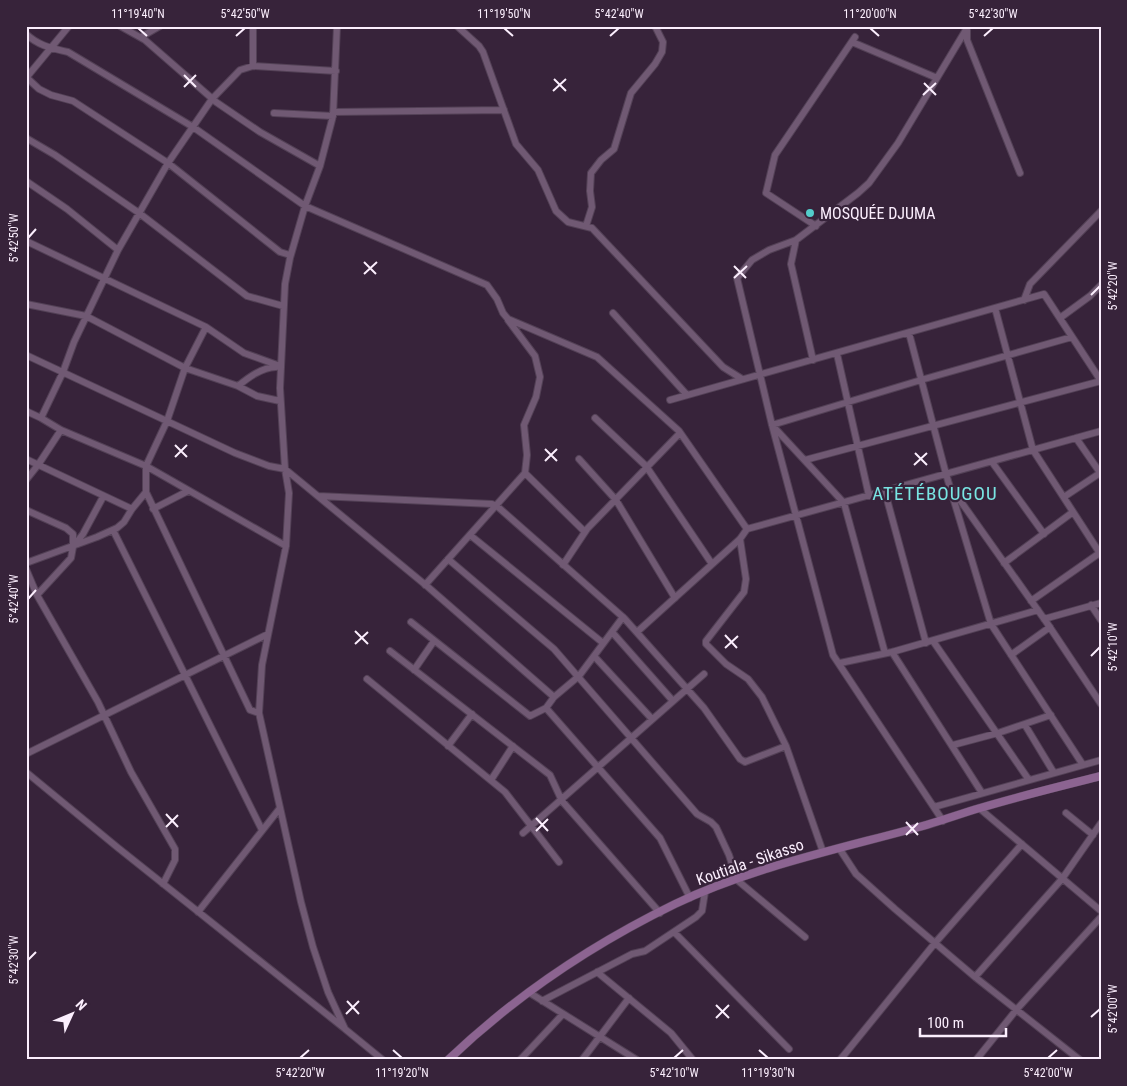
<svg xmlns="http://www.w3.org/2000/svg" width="1127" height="1086" font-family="'Roboto Condensed',sans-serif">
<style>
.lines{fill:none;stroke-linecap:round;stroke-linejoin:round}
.minor-casing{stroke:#534156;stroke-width:8}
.major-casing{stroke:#534156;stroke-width:9}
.minor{stroke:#705973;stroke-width:6}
.major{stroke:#8c6491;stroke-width:8}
.ticks{fill:none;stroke:#fbeefd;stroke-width:2}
.poi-dot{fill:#53cdcb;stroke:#37233a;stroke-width:2}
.labels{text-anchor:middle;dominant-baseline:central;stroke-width:4.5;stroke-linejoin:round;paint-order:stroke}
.poi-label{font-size:16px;fill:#fbeefd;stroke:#37233a;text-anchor:start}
.street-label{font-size:16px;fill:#fbeefd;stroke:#37233a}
.quarter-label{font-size:19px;letter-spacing:1px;fill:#79e5e3;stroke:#37233a}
.neatline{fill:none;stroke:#fbeefd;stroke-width:2}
.ticks-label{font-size:12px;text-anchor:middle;fill:#fbeefd}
</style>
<rect width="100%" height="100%" fill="#37233a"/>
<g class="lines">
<defs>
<path id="minor" d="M120 26 145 40 216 102 260 132 320 166
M337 26 333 116 320 166 305 206 290 258 285 284 280 388 285 469 289 493 286 546 262 665 259 713 301 902 313 947 328 992 345 1029 383 1060
M457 26 479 46 483 52 516 144 538 170 556 211 568 222 592 228 723 367 742 379
M967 30V40L1020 173
M26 34C39 46 51 48 68 52L193 127 305 206 487 285 497 299 503 313 508 319 597 357 679 431 747 529 1101 431
M141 37 160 26
M852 42 937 78
M253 66 336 71
M26 77 39 89 51 95 73 101 168 163 280 252 290 255
M26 78 69 26
M334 112 504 110
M274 113 333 116
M26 138 55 155 139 213 247 296 283 306
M26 181 67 209 118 250
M586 226 592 207 590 191 591 173 601 160 614 149 631 93 655 64 662 52 663 42 655 26
M816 226 766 193 775 155 855 37
M796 240 791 264 813 360
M26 241 206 327 244 353 280 366
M1024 300 1030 284 1101 211
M26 304 86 316 185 368 238 386 257 396 280 401
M995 308 1033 450 1101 555
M613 313 687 395
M1060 318 1090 296 1101 285
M909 333 946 474 991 624 1083 765
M837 354 869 496
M26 355 235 453 269 466 285 469 428 587 554 697
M238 386C249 377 261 368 276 367
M670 400 1044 294 1101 381
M26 411 41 418 61 430 146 466 286 546
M41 418 63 372 74 342 118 250 168 163 212 99 240 70 253 66V26
M595 418 646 466 712 564
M1076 438 1101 474
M26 459 132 509
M579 459 616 500 675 598
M805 460 1101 381
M992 462 1044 534
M525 473 585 532
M26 480 38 465 61 430
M952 489 1047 623 1101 704
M146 492 250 710 259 713
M885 492 926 643
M318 496 492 504 498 507 624 618 704 708 740 759 745 762 786 746
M1064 497 1100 473
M153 509 188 491
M26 510 66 528 73 534V547
M113 530 262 830
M470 535 603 643
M740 539 746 579 744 592 706 641V644L726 664 748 679 762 697 786 746 823 852
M448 559 554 649 697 814 711 822 716 827 729 855 737 880 805 937
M26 563 97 537 117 528 124 522 132 509 146 492V466L167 421 185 368 206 327
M1004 563 1073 512
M563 565 587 529 680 433
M26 569 37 595 98 702 131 772 175 849V860L163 884
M425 585 525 473 527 455 524 425 536 397 540 377 535 356 508 320
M37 595 71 558 73 547 83 534 103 497
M1031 601 1101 552
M1091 605 1101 620
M1044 619 1101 603
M411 622 530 716 546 708 554 697 579 676 623 617
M612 632 673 701
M637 632 740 539 747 529
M933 641 1029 780
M390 651 550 775 562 801 660 913
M892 652 982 793
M885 653 844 503 772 425 921 380 1072 337
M1011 655 1050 627
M594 656 652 719
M840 663 892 652 1038 610
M414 670 434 641
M367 679 505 792 559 862
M546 708 660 838 690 898
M1025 725 1054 773
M953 745 998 733 1051 715
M448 746 472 714
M26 754 268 634
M26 772 117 847 344 1028
M491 780 513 746
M934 807 1101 760
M979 808 1101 911
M1066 813 1093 835
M943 821 833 655 772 425 737 278 752 260 769 250 796 240 858 193 869 183 898 143 967 28
M523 833 704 674
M839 848 856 874 895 909 975 977 1080 1060
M198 912 280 808
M674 932 789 1049
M597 972 671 1033 693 1060
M975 977 1062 879 1101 823
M530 993 637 1060
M542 1001 632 954 645 951 696 917 702 911 705 892
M520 1060 563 1014
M582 1060 629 998
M840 1060 935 943 1022 844
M976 1060 1017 1009 1101 917"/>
<path id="major" d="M448 1060C514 997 593 944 675 904 748 869 830 851 908 830 933 824 956 815 980 808 1020 796 1061 786 1101 776"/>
</defs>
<use href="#minor" class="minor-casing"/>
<use href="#major" class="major-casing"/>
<use href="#minor" class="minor"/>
<use href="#major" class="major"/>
</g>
<path class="ticks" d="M138 28 147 36M504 28 513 36M870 28 879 36M236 36 245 28M610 36 619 28M984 36 993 28M184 75 196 87M554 79 566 91M924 83 936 95M184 87 196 75M553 91 566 79M923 95 936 83M28 238 36 229M364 262 376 274M734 266 746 278M364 274 377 262M734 278 747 266M1091 295 1100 286M175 445 187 457M545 449 557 461M915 453 927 465M175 457 187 445M545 461 557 449M914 465 927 453M28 599 36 590M355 631 368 644M725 635 737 648M355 644 368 632M725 648 738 636M1091 656 1100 647M166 814 178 827M536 818 548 831M906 822 918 835M166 827 178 815M536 831 548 819M906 835 918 823M28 960 36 952M347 1001 359 1014M716 1005 729 1018M346 1014 359 1001M1091 1017 1100 1009M716 1018 729 1005M393 1050 402 1058M759 1050 768 1058M300 1058 309 1050M674 1058 683 1050M1048 1058 1057 1050"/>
<circle class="poi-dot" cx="810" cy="213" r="5"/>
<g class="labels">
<g class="poi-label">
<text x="820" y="213">MOSQUÉE DJUMA</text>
</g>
<g class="street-label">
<text transform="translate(750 862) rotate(-19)">Koutiala - Sikasso</text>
</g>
<g class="quarter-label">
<text x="935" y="493">ATÉTÉBOUGOU</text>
</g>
</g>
<rect width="1127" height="1086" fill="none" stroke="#37233a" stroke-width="55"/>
<g transform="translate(72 1014) rotate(46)" stroke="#37233a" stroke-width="4" paint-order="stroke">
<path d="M0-4L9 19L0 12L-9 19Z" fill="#fbeefd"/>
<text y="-8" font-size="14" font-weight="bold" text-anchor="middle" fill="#fbeefd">N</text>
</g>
<path d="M920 1028v8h86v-8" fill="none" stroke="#fbeefd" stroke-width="2.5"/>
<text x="927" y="1028" font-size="15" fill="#fbeefd" stroke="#37233a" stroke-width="4" paint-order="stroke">100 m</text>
<rect x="28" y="28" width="1072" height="1030" class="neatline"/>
<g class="ticks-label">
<text x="138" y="18">11°19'40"N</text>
<text x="245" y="18">5°42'50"W</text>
<text x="504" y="18">11°19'50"N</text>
<text x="619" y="18">5°42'40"W</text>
<text x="870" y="18">11°20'00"N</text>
<text x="993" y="18">5°42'30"W</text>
<text transform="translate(14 238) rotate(-90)" y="4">5°42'50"W</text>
<text transform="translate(1113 286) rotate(-90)" y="4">5°42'20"W</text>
<text transform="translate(14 599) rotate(-90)" y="4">5°42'40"W</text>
<text transform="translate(1113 647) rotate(-90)" y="4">5°42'10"W</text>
<text transform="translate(14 960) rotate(-90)" y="4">5°42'30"W</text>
<text transform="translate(1113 1009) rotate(-90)" y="4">5°42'00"W</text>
<text x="300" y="1077">5°42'20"W</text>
<text x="402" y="1077">11°19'20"N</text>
<text x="674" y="1077">5°42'10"W</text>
<text x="768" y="1077">11°19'30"N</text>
<text x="1048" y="1077">5°42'00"W</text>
</g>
</svg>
